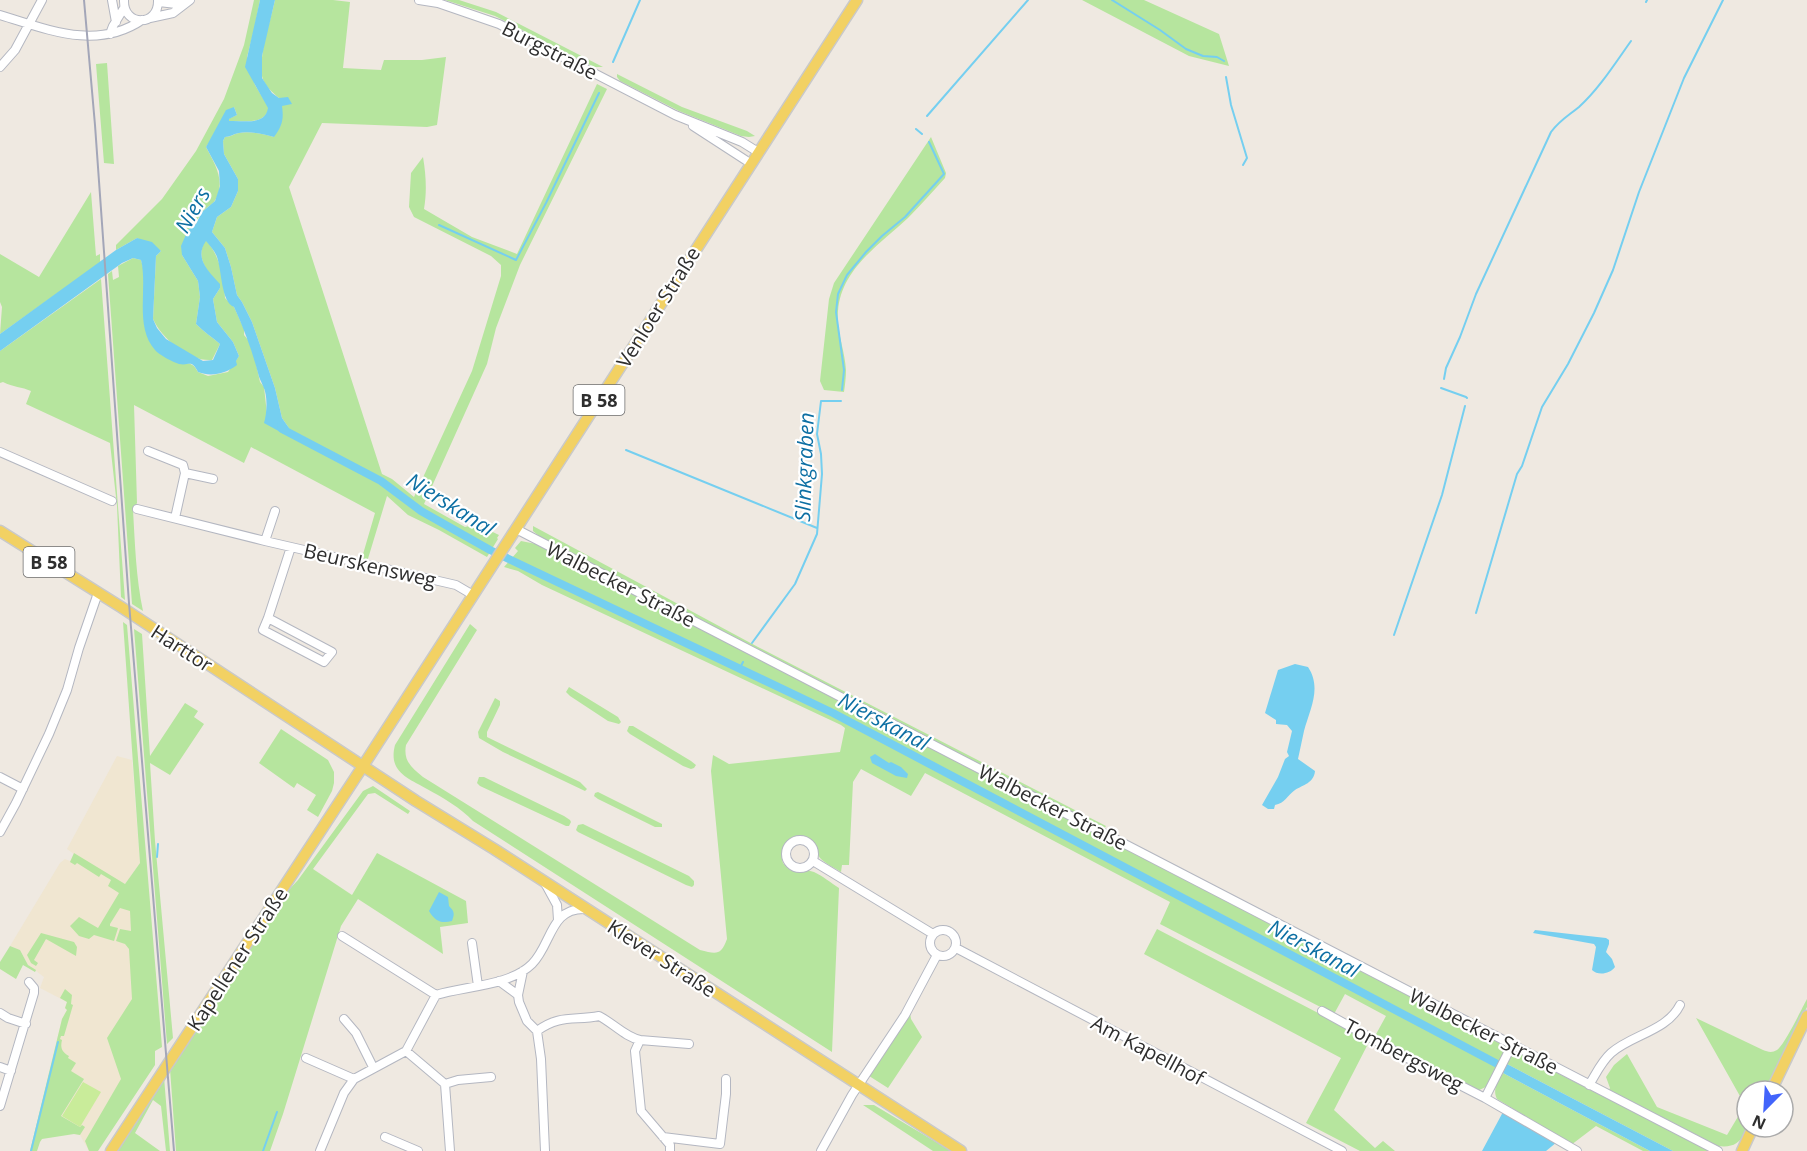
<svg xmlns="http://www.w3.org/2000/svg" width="1807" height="1151" font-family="'Open Sans',sans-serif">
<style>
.education{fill:#f0e6d1}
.green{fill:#b6e59e}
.pitch{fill:#c9ec9a}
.water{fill:#75cff0}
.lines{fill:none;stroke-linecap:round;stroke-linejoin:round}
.stream{stroke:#75cff0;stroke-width:2}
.canal{stroke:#75cff0;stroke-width:8}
.minor-casing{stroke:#b4b7c1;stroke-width:10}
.major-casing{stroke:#c9c9c9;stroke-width:13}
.minor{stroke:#fff;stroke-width:8}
.major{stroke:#f2d163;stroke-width:10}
.rail{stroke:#a3a6b8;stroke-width:2}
.labels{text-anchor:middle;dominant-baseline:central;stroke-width:4.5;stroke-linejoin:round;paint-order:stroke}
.shield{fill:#fff;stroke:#6d6d6d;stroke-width:1.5}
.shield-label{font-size:18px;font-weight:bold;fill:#2e2e2e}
.street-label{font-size:20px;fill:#2e2e2e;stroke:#fff}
.water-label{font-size:21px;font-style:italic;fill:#0d6fa3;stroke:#fff}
</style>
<rect width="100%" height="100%" fill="#efe9e1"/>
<path class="education" d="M117 756 132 760 140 863 125 884 137 903 147 1062 89 1151 80 1135 74 1134 53 1119 57 1040 62 1019 67 1010 65 1008 67 1002 40 988 44 977 28 965 20 950 10 946 60 863 65 859 70 861 74 854 67 849Z"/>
<path class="green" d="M254 0H260L254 30 247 57 255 85 269 108C264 126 244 120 229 121L228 119 237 115 234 107 206 147C215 164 227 183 214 202 211 205 206 208 203 211 197 219 196 224 188 230L182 255 198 281 200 297 196 324C204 332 212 337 220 344L212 360C190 362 162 339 153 319L156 256 161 251 137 238 116 250V245L162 199 196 151 224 99 244 45Z
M275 0H333L350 2 343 68 381 70 384 60H422L446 57 437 125 427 127 322 123 289 187 382 474 392 479 414 497 472 371 501 276V265L491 256 414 217 409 207 411 173 423 157C426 175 427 191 424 209L472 237 517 254 597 84 607 89 520 265 496 328 487 364 424 504 465 527 476 524 499 535 497 538 498 539 487 557 439 530 408 515 387 496 367 562 361 561 375 513 251 447 244 463 134 405 137 503 133 510C135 544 136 578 143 611L132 604 108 274 112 271 113 280 119 277 118 266 133 258 141 260 144 271V325L180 364C190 363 193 363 198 372L208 376 228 372 239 356 233 342 217 322 213 299 220 288C210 273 193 258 206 240 220 256 224 278 225 298L234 307 244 329V335L249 341 255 359 260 382 264 387 267 414 289 428 282 418 275 388 252 322 242 302 237 295 231 267 225 248 212 232 217 217 231 207 238 191V179L224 154 223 141 225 137C231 137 233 134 239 133 250 131 264 134 274 137L279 98C273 93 263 84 262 76 259 51 270 24 275 0Z
M445 0H459L496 12 603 67H594L495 16Z
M1082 0H1144L1219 34 1229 66 1189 56Z
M107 63 114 164 104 163 96 64Z
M617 74 682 107 747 131 755 136 749 137 741 136 679 111 620 81 617 77Z
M931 137 946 173 945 178C933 191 921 205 908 218 880 244 841 269 838 311 836 331 845 350 846 370 846 377 845 385 844 392L824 390 820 381 829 299 834 283Z
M91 192 96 256 100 254V263L0 334 2 307 0 302V254L39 277Z
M101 279 125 600 121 597 117 506 110 443 26 404 31 391C22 387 13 387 3 382L0 383V351Z
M533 526 758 647 1106 826 1104 829 539 536 533 531Z
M521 541 536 544 1492 1039 1508 1048 1488 1086 1477 1091 1375 1036 1386 1016 1345 994 1334 1014 1160 924 1170 902 925 773 911 796 861 769 853 782 849 865H842L841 872C835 868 826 864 821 859 814 851 817 840 805 837 787 832 778 849 783 863 795 879 801 867 814 872 823 876 831 883 839 888L832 1052 473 821C461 808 442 797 427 789 408 778 388 772 395 745L470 624 477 630 406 745C403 761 412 768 423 777L700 950C716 954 721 956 727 939L711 771 713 755 729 764 840 752 845 728 841 725 542 585 518 571 504 567 518 551 515 548Z
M123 622 127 625 162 1047 155 1051V1065L98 1151H89L85 1141 121 1079 107 1038 132 999 129 949 125 944 116 941 120 929 131 931 130 911 120 908 110 924V926L118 928 114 941 94 935 89 939 79 936 70 926 79 917 98 928 119 893 108 886 111 880 101 874 99 877 77 863 75 865 70 862 74 853 125 884 140 863Z
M134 629 142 634 150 756 185 703 198 711 194 717 204 724 170 775 150 763 155 841 173 1038 167 1044Z
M569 687 618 717 621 722 619 724 608 721 570 696 566 692Z
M495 698 500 701V705L487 732V737L580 782 587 789 585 791 503 752 479 738 478 732Z
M629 726H633L691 761 696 765 694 768 691 769 683 766 630 734 627 731Z
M281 729 328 760 334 772V783L332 791 318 817 307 810 316 795 297 783 294 788 259 763Z
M479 777H484L564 816 570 820 571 822 569 826H566L480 786 477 783Z
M373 786 410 811 408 814 375 793 368 794 313 869 352 895 377 853 466 901 468 923 440 927 443 954 358 899 341 926 283 1114 270 1151H176L170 1069 285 894 298 880 363 791Z
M598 792 662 824V827H655L598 799 594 796 595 793Z
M583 824 689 876 694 881V885L692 887 686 885 578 832 576 830 578 825Z
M1157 929 1370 1040 1334 1110 1375 1148 1383 1141 1395 1151H1360L1306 1123 1341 1058 1144 954Z
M41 933 74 942 77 947 76 956 46 939 34 960 38 963 36 966 31 963 27 955Z
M10 946 20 950 28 965 36 970 35 972 23 965 16 979 0 969V962Z
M65 989 72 995 71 1004 73 1005 64 1036H61L60 1039 62 1040C60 1048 62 1052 69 1056L68 1058 76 1063 71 1071 84 1079 61 1116 80 1127 82 1125 85 1127 80 1135 74 1134 42 1139 40 1142 37 1151H30L62 1019 67 1010 65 1008 67 1002 60 998Z
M1807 999V1007L1765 1091H1747C1747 1113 1753 1151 1718 1146L1609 1090 1610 1088 1606 1077 1614 1065 1627 1054 1657 1107 1727 1135 1745 1105 1696 1018 1763 1050C1768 1052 1772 1053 1777 1050 1785 1044 1801 1010 1807 999Z
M909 1007 911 1019 922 1037 888 1088 866 1074Z
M1514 1051 1710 1151H1673L1507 1064Z
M1503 1073 1650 1151H1643L1596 1126 1571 1145 1563 1139 1497 1099C1492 1089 1498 1082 1503 1073Z
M164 1077 170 1151H166L161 1106 153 1100 135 1133 160 1151H116Z
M863 1105H874L951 1151H933Z"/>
<path class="pitch" d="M83 1082 101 1092 80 1127 62 1116Z"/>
<path class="water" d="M260 0H275L262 56V78L272 93 279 98 288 97 292 104 282 106C284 120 282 126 274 137 263 134 250 131 239 133 233 134 230 137 225 137L223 141 224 154 238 179V191L231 207 217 217 212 232 225 248 231 267 237 295 242 302 252 322 275 388 282 418 289 428 284 434 264 423C267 413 268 395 263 386 261 381 259 378 258 373 252 350 244 329 234 307 221 302 222 271 217 257 215 251 210 246 206 241 194 258 208 271 220 284V288L213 299 217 322 233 342 239 356 236 361 237 365C225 374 211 377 198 372 191 359 190 366 179 364 173 362 159 355 155 350 134 326 148 288 141 260L133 258 122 263 0 351V334L116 250 137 238 152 242 161 251 156 256 153 319 157 328 166 339 203 361 213 360 220 344C212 337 204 332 196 324L200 297 198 281 182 255 181 246 188 230 196 224 202 212 215 201 220 186 219 171 206 147 226 110 234 107 237 115 229 119V121C244 120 265 126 268 108L245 67Z
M1295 664 1308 667C1322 688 1310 709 1304 731 1302 740 1300 750 1298 759L1315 771C1314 783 1303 785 1295 790 1287 796 1285 803 1275 805L1274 809H1268L1262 805 1278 777 1285 759 1289 756 1287 752 1292 731 1287 725 1276 724V720L1265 713 1278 670Z
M875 754 889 763 891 762 901 767 908 774 907 778 896 776 872 763 870 757Z
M439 892 448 897 449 906C454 911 455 913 452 921 441 924 435 921 429 911Z
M1535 930 1606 938 1609 940V944L1606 952 1612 959 1615 967C1610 974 1598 976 1592 970L1596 947 1594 944 1533 933Z
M1507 1064 1673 1151H1650L1503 1073Z
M1503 1112 1557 1142 1546 1151H1482Z"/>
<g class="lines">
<path class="stream" d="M1112 0 1160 30 1186 49 1203 56 1217 57 1224 61
M1646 2 1647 0
M613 62 640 0
M1226 77 1231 105 1247 158 1243 165
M927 116 1028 0
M916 129 922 134
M439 225 516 260 546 203 599 93
M1444 379 1446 368 1460 337 1476 294 1551 132C1560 120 1568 116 1579 107 1599 89 1616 62 1631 41
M1441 388 1466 397 1467 398
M842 390 844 370 836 312 838 294 847 275 866 252 882 236 905 217 944 174 929 142
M626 450 817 528
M1476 613 1517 474 1522 466 1542 407 1568 364 1594 313 1613 270 1639 192 1684 78 1723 0
M1394 635 1442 495 1465 406
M752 643 795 584 817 534 822 474 821 454 817 434 821 401H841
M740 668 743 662
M157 857 158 844
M31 1151 58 1042
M263 1151 277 1112"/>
<path class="canal" d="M281 425 282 429 381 481 421 511 490 550 833 713 1505 1068"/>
<defs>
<path id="minor" d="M112 0 116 22
M124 0C123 27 159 27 158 0
M419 0 438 3 499 24 675 115 742 142 758 152
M159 2 176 4 185 1
M0 15C47 29 96 51 142 20
M150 18 173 13 190 0
M110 34 113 26 124 8
M0 67 15 50 42 0
M693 126 750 163
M148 451 183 465 185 473 175 518
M0 452 112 501
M185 473 213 479
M137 509 265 541 456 585 473 595
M516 529 1718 1151
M265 541 275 511
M268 618 332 652 324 662 263 630 268 618 291 547
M0 777 23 789
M0 832 16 803 49 734 67 690 79 648 98 593
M786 854a14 14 0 1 1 28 0a14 14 0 1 1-28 0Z
M813 861 933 934
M545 883 557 905 558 920
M930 943a13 13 0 1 1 26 0a13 13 0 1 1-26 0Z
M342 936 436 995
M472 943 478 986
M956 948 1342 1151
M499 981 518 995 519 1002 527 1021 537 1031 541 1059 545 1151
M518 995 523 971
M1322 1011 1409 1059 1485 1098 1577 1151
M0 1013 8 1018 26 1024
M344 1019 356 1033 373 1067
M537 1031C560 1014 575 1021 599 1016 613 1023 625 1037 640 1040L635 1051 641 1111 670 1145V1151
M640 1040 689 1044
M406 1051 445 1084 450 1151
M306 1058 354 1079
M0 1067 11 1071
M445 1084 458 1080 491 1077
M1589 1085C1596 1074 1601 1062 1611 1053 1631 1035 1667 1031 1680 1005
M1485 1098 1512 1045
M0 1106 34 993V988L29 982
M385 1137 418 1151
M663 1137 720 1144 726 1094V1079
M320 1151 344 1093 354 1079 406 1051 436 995C465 986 510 986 532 964 552 944 550 907 586 909
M821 1151 852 1095 905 1015 937 955"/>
<path id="major" d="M0 531 121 607 416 801 494 849 961 1151
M1771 1091 1807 1016
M111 1151 363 766 857 0
M1742 1151 1753 1127"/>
</defs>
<use href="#minor" class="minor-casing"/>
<use href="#major" class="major-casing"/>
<use href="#minor" class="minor"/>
<use href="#major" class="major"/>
<path class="rail" d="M84 0 95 125 129 603 174 1151"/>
</g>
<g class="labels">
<g class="shield">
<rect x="573.5" y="385" width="51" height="30" rx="4.5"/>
<rect x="23.5" y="547" width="51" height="30" rx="4.5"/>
</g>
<g class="shield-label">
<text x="599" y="400">B 58</text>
<text x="49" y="562">B 58</text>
</g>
<g class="street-label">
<text transform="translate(550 50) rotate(27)">Burgstraße</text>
<text transform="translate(658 307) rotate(-58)">Venloer Straße</text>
<text transform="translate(370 565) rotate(13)">Beurskensweg</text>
<text transform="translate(621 584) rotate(27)">Walbecker Straße</text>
<text transform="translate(182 648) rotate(33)">Harttor</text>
<text transform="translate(1053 807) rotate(27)">Walbecker Straße</text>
<text transform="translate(662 958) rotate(33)">Klever Straße</text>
<text transform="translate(237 959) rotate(-57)">Kapellener Straße</text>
<text transform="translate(1484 1031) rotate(27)">Walbecker Straße</text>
<text transform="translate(1148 1050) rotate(28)">Am Kapellhof</text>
<text transform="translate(1404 1055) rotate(28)">Tombergsweg</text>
</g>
<g class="water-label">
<text transform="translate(192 210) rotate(-60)">Niers</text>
<text transform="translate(804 467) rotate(-88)">Slinkgraben</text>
<text transform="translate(451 504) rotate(32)">Nierskanal</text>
<text transform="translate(884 721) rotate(28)">Nierskanal</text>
<text transform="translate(1314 948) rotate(28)">Nierskanal</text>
</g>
</g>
<g transform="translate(1765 1109) rotate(204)"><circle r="28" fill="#ffffff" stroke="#ababab" stroke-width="1.5"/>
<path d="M0-4.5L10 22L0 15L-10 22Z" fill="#4264fb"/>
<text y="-9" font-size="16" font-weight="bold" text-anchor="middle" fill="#2e2e2e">N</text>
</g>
</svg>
